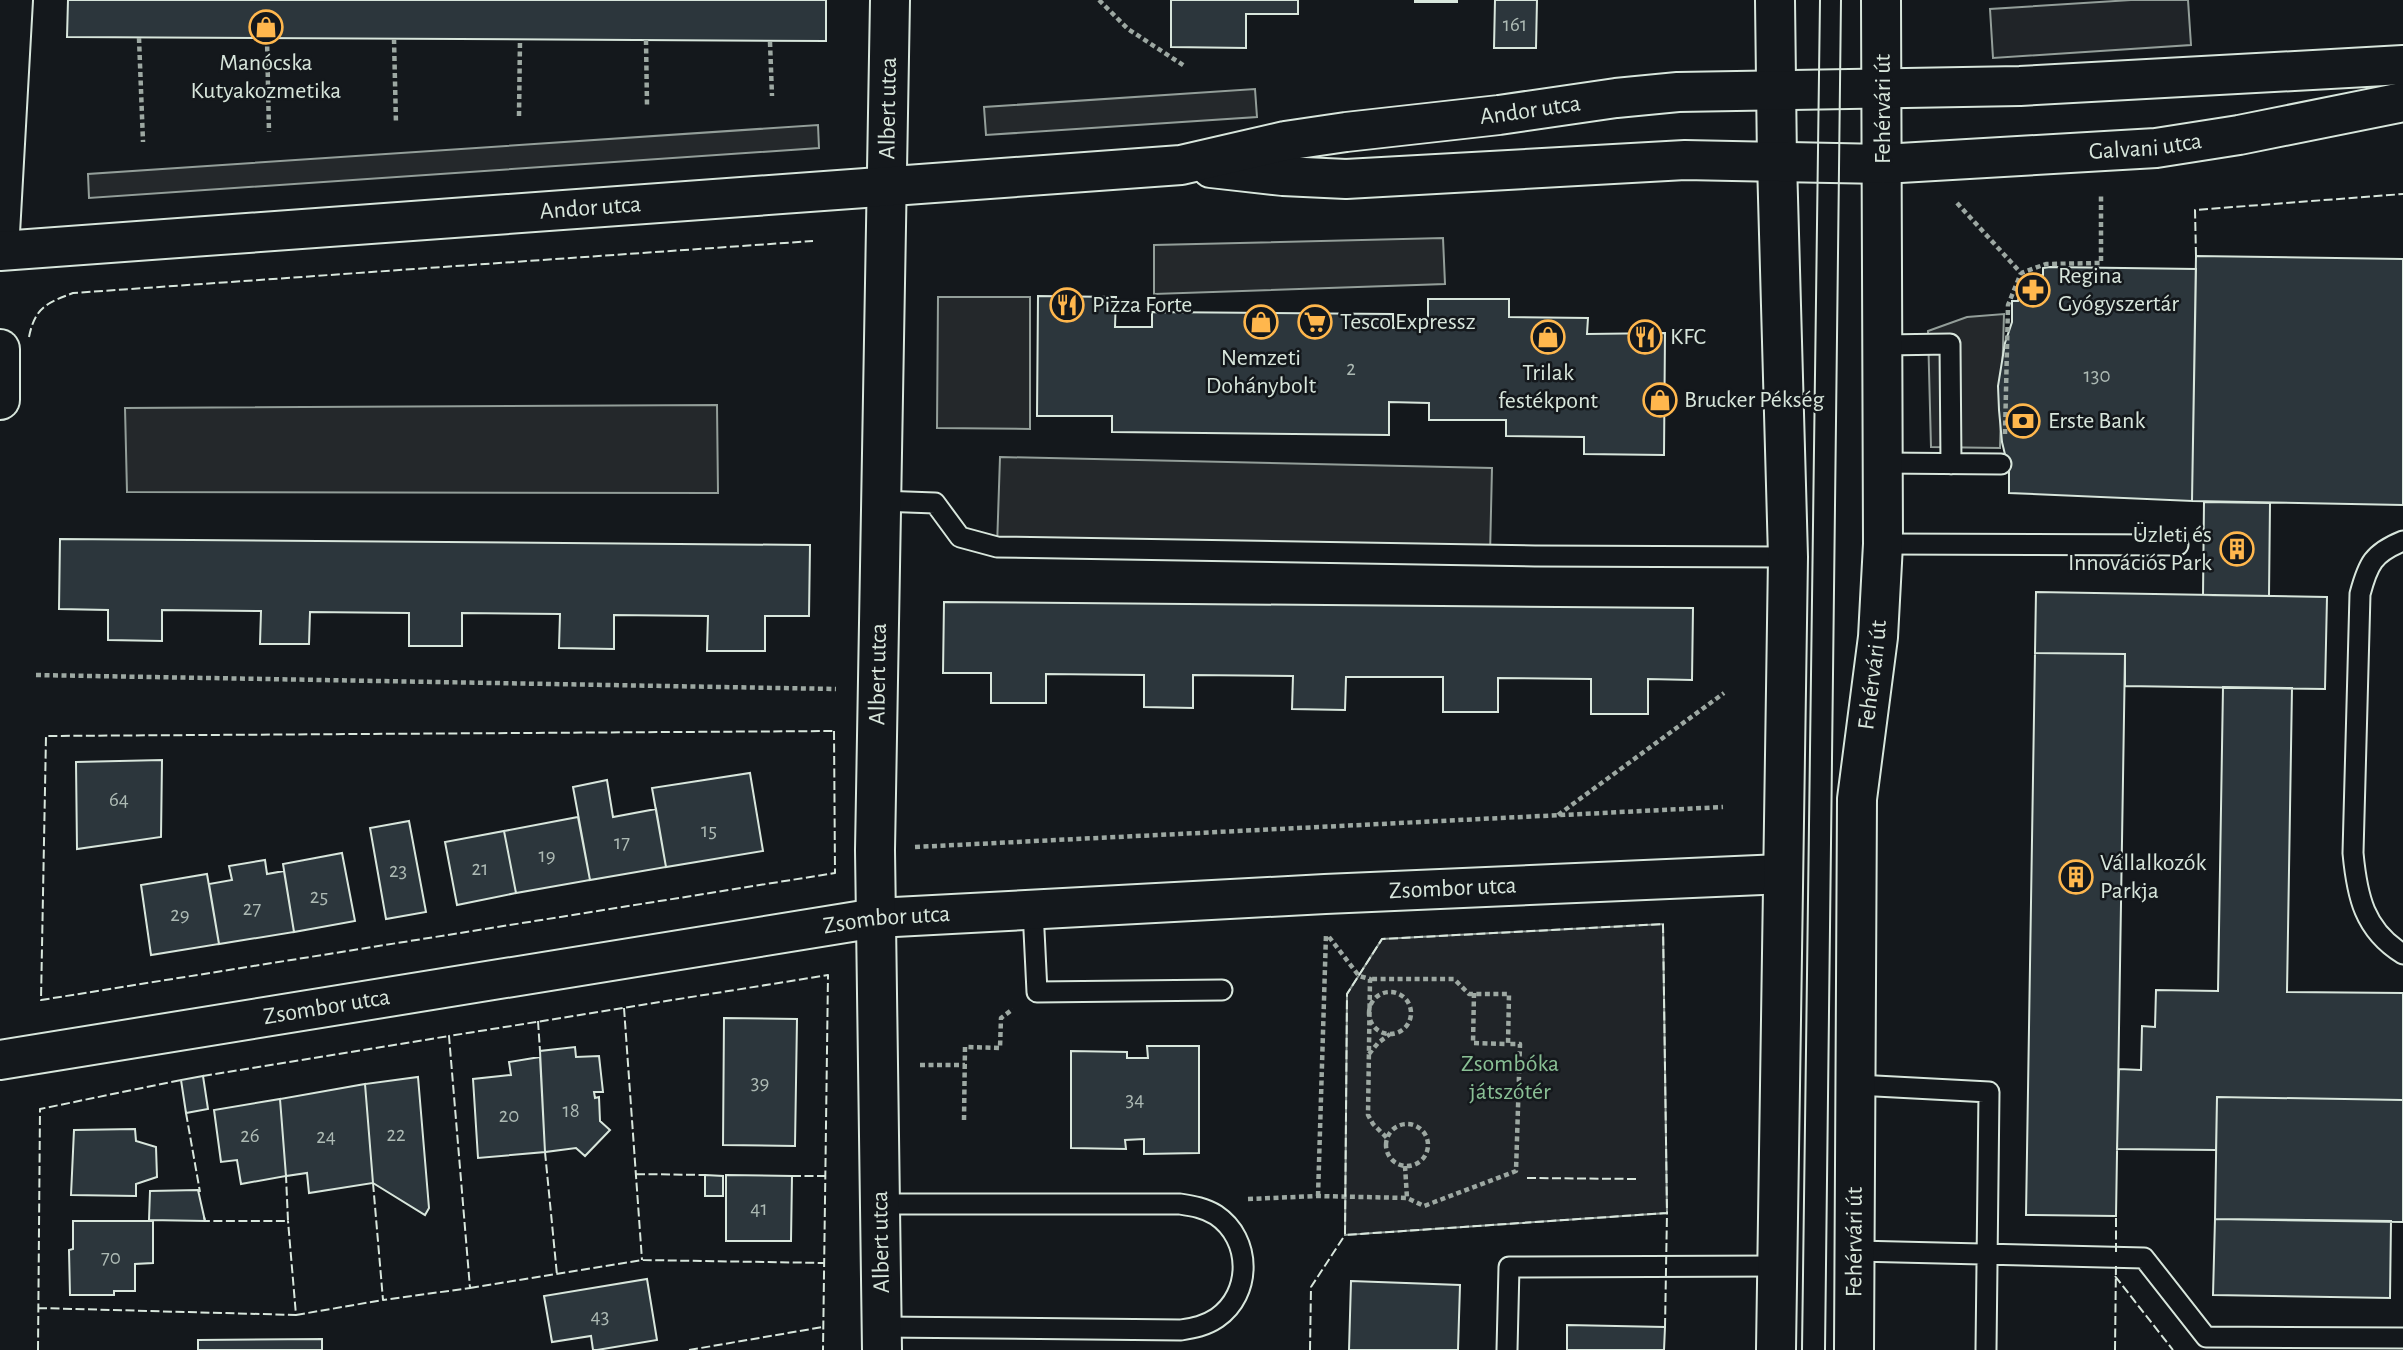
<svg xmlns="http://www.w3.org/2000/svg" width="2403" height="1350" font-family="'Alegreya Sans',sans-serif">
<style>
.green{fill:#202428;stroke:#939e99;stroke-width:2}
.parking{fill:#24282b;stroke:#939e99;stroke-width:2}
.building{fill:#2c363c;stroke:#d8e6dc;stroke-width:2}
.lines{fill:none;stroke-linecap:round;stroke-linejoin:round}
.service-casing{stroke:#d8e6dc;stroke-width:23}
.minor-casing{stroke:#d8e6dc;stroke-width:42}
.tertiary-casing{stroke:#d8e6dc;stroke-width:42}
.primary-casing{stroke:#d8e6dc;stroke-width:42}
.path{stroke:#9da8a2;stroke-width:4.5;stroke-dasharray:5 3.5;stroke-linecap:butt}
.service{stroke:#14181c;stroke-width:19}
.minor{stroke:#14181c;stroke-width:38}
.tertiary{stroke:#14181c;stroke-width:38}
.primary{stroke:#14181c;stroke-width:38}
.tram{stroke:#d8e6dc;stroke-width:2}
.fence{stroke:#d8e6dc;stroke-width:2;stroke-dasharray:9 3.5;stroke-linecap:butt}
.labels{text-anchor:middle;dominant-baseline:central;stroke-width:5;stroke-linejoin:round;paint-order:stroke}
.number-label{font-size:21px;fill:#adbab4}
.poi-label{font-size:24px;fill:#d8e6dc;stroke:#14181c;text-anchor:start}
.street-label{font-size:24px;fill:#d8e6dc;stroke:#14181c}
.park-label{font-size:24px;fill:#8ac095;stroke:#14181c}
</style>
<rect width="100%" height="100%" fill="#14181c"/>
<path class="green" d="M2131 0H2188L2191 45 1993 58 1990 9Z
M1663 924 1667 1213 1345 1235 1347 994 1382 939Z"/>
<path class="parking" d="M1255 89 1257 117 986 135 984 107Z
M818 125 819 148 89 198 88 174Z
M1443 238 1445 284 1154 294V245Z
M938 297H1030V429L937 428Z
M2004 314 2000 448 1931 447 1928 331 1967 317Z
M717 405 718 493 127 492 125 408Z
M1000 457 1492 468 1490 555 997 547Z"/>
<path class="building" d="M68 0H826V41L67 37Z
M1171 0H1298V14H1246V48L1171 47Z
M1415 0H1457V2H1415Z
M1495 0H1537L1536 48H1494Z
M2196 256 2403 259V505L2192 501Z
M2050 267 2196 269 2192 501 2009 493V471L2002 442 1999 410 1998 386 2005 343 2012 322V301H2018L2021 286 2028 280 2043 275V268Z
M1038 296 1116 297 1115 327H1152V312L1393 314V328H1428V299H1509V317L1588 318 1587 334 1665 333 1664 455 1584 454V437L1506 436V420H1429V403L1389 402V435L1112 432V416H1037Z
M2204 502 2270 503 2269 596 2203 595Z
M60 539 810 545 809 616H765V651H707L708 616 614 615V649L559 648 560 614 462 613V646H409V613L310 612 309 644H260L261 611 162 610V641L108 640V610L59 609Z
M2036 592 2327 597 2325 689 2125 686V654L2035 653Z
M944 602 1693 608 1692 680 1648 679V714H1591V679L1498 678V712H1443V677H1346L1345 710 1292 709 1293 676 1193 675V708L1144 707V675L1046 674V703H991V673H943Z
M2035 653 2125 654 2116 1216 2026 1215Z
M2223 687 2292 688 2287 992 2403 993V1100L2217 1097 2216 1150 2117 1149 2119 1069 2141 1070 2142 1026 2155 1027 2156 990 2218 991Z
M162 760 161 837 77 849 76 762Z
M750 773 763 851 666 867 652 788Z
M607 780 613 817 656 809 666 867 590 880 573 787Z
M578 817 590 880 516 893 504 831Z
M409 821 426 912 386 919 370 828Z
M504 831 516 893 457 905 445 842Z
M342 853 355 921 294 932 283 864Z
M265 860 267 874 284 871 294 932 219 944 209 884 232 880 229 866Z
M207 874 219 944 151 955 141 885Z
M724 1018 797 1019 795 1146 723 1145Z
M1147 1046H1199V1153L1144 1154V1139L1125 1140 1126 1149 1071 1148V1051L1127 1052V1058H1148Z
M575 1047 576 1057 599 1056 603 1092H594L595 1098 599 1097 600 1121 610 1130 585 1156 576 1148 545 1152 540 1051Z
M540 1057 545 1152 478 1158 473 1079 511 1075 509 1062Z
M203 1076 208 1109 186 1113 181 1080Z
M418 1077 429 1208 425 1215 373 1183 365 1084Z
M365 1084 373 1183 309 1193 307 1173 286 1176 280 1099Z
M2217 1097 2403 1100V1222L2215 1219Z
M280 1099 286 1176 241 1184 237 1160 221 1162 214 1110Z
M135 1129 136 1141 156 1147 157 1177 136 1184V1196L71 1195 74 1130Z
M705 1175 723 1176V1196H705Z
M726 1175 792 1176 791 1241H726Z
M198 1190 205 1221 149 1220 150 1191Z
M2215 1219 2391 1221 2390 1298 2213 1295Z
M73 1221H153V1263L135 1264V1291H114V1295H70L69 1250 73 1249Z
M647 1279 657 1340 597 1350H593L591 1336 552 1342 544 1296Z
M1351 1281 1460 1285 1458 1350H1349Z
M1567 1325 1665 1327 1664 1350H1567Z
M322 1339V1350H198V1340Z"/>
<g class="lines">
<defs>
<path id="service" d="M1883 345 1950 344 1951 464
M1883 463 2001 464
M880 501 935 503 960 537 997 547 1535 556 1788 557
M2403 541C2373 553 2368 564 2360 594L2353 853C2357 896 2364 930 2403 954
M1883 544 2178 545
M1033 910 1037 992 1222 990
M1857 1085 1989 1092 1986 1350
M881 1204H1180C1193 1206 1205 1208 1216 1215 1252 1239 1252 1294 1217 1318 1205 1326 1194 1328 1181 1330L882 1327
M1856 1251 2144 1258 2206 1337 2403 1338
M1507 1350 1509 1267 1777 1266"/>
<g id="minor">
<path d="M0 233 13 0"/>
<path d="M0 349V400"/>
<path id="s1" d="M0 1060 876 918 1325 894 1783 874"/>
<path id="s2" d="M882 1350 875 850 890 0"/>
</g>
<g id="tertiary">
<path d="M1775 0 1777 162 1788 557 1776 1350"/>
<path id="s3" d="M1854 1350 1857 799 1878 637 1883 544 1881 0"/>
</g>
<g id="primary">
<path id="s4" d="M1211 168 1283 176 1346 179 1685 160 1883 164 2156 148 2239 135 2403 102"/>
<path id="s5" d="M0 251 1181 165 1285 141 1346 132 1499 115 1616 98 1678 92 2020 86 2403 65"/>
</g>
</defs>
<use href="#service" class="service-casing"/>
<use href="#minor" class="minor-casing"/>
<use href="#tertiary" class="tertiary-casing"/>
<use href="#primary" class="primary-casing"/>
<path class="path" d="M1099 0 1128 29 1186 67
M139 38 143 142
M267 38 269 132
M394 39 396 124
M646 40 647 105
M770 42 772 96
M519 116 520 40
M1957 203 2021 273 2046 264 2101 263V193
M2005 434 2008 305 2021 273
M36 675 836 689
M1558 815 1724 693
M915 847 1723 807
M1329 937 1359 976 1370 979 1368 1115 1373 1124 1387 1138
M1369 1013a21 21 0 1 1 42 0a21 21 0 1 1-42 0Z
M1474 993 1473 1043 1508 1044
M1369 1054 1378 1043 1390 1034
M920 1065H965
M964 1120 965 1047 1000 1048 1001 1018 1013 1009
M1386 1145a21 21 0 1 1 42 0a21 21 0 1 1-42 0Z
M1405 1166 1407 1198
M1318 1196 1326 934
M1248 1199 1318 1196 1407 1198 1424 1206 1516 1171 1520 1044H1508L1509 994H1469L1454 979H1370"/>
<use href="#service" class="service"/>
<use href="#minor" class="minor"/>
<use href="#tertiary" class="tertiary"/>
<use href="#primary" class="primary"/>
<path class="tram" d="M1802 1350 1820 0
M1825 1350 1841 0"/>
<path class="fence" d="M2196 256 2195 210 2403 194
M29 337C35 307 47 303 73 293L813 241
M834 731 835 873 41 1000 46 736Z
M1663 924 1667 1213 1345 1235 1347 994 1382 939Z
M624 1008 642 1260
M538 1021 540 1051
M203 1076 449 1036
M186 1113 200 1192
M545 1152 557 1275
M636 1174 705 1175
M792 1176H826
M1527 1178 1639 1179
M373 1183 383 1300 470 1288 449 1036 828 975 823 1350
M204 1217 205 1221H288L286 1176
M2116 1252V1216
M2115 1276 2173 1350
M470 1288 642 1260 825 1263
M38 1308 296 1315 288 1221
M296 1315 383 1300
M1665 1327 1667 1213
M38 1350 40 1109 181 1080
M689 1350 823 1327
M1310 1350 1311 1287 1345 1235
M2115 1350 2116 1263"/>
</g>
<defs>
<symbol id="shop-ring" viewBox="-11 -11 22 22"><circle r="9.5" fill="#14181c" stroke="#ffb74d" stroke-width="1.5"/><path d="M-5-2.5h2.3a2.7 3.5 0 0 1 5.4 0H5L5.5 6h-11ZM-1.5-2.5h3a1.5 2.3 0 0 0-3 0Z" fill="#ffb74d"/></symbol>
<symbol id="pharmacy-ring" viewBox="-11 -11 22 22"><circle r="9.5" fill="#14181c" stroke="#ffb74d" stroke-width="1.5"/><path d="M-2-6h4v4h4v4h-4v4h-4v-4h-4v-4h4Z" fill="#ffb74d"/></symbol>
<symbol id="restaurant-ring" viewBox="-11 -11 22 22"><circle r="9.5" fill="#14181c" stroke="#ffb74d" stroke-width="1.5"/><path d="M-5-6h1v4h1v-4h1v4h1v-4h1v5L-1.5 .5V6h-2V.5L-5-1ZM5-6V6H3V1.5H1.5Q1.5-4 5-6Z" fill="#ffb74d"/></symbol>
<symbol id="supermarket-ring" viewBox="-11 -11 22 22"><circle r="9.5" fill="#14181c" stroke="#ffb74d" stroke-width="1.5"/><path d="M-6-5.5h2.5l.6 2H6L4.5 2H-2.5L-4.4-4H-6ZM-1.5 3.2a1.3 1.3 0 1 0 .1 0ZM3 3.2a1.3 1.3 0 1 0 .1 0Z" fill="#ffb74d"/></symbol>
<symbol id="bank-ring" viewBox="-11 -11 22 22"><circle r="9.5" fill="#14181c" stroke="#ffb74d" stroke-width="1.5"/><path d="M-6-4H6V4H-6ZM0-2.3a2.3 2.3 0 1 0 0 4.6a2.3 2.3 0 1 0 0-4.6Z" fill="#ffb74d"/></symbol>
<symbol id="building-ring" viewBox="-11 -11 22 22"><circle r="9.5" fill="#14181c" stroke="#ffb74d" stroke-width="1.5"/><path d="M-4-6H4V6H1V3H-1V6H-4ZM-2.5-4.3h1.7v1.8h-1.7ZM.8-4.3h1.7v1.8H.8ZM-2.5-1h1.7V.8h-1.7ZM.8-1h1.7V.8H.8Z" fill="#ffb74d"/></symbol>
</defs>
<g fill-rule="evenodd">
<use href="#shop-ring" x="247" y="8" width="38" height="38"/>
<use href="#pharmacy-ring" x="2014" y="271" width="38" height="38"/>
<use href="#restaurant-ring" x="1048" y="286" width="38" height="38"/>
<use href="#shop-ring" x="1242" y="303" width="38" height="38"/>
<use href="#supermarket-ring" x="1296" y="303" width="38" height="38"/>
<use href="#shop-ring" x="1529" y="318" width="38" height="38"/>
<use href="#restaurant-ring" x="1626" y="318" width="38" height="38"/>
<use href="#shop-ring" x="1641" y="381" width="38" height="38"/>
<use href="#bank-ring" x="2004" y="402" width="38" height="38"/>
<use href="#building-ring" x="2218" y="530" width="38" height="38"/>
<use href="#building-ring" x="2057" y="858" width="38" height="38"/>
</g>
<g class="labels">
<g class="number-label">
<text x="1515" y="24">161</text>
<text x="1351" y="368">2</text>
<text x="2097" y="375">130</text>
<text x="119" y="799">64</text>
<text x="709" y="830">15</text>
<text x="622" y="842">17</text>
<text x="547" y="855">19</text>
<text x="480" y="868">21</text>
<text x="398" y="870">23</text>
<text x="319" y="896">25</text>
<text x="252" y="908">27</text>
<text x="180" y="914">29</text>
<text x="760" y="1082">39</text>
<text x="1135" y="1099">34</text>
<text x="571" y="1110">18</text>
<text x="509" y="1115">20</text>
<text x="396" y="1134">22</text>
<text x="250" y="1135">26</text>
<text x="326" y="1136">24</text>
<text x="759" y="1208">41</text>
<text x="111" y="1257">70</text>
<text x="600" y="1316">43</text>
</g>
<g class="poi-label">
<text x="266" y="63" text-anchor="middle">Manócska<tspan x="266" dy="28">Kutyakozmetika</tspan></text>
<text x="2058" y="276">Regina<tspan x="2058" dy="28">Gyógyszertár</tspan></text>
<text x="1092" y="305">Pizza Forte</text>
<text x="1340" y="322">Tesco Expressz</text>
<text x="1670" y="337">KFC</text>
<text x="1261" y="358" text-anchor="middle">Nemzeti<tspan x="1261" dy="28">Dohánybolt</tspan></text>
<text x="1548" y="373" text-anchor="middle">Trilak<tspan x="1548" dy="28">festékpont</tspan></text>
<text x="1684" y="400">Brucker Pékség</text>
<text x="2048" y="421">Erste Bank</text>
<text x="2212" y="535" text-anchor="end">Üzleti és<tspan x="2212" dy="28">Innovációs Park</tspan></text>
<text x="2100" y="863">Vállalkozók<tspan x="2100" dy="28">Parkja</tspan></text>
</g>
<g class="street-label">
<text stroke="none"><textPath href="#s2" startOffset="1242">Albert utca</textPath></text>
<text transform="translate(1883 109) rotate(-90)">Fehérvári út</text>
<text stroke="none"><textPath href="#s5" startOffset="1538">Andor utca</textPath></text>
<text stroke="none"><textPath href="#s4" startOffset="936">Galvani utca</textPath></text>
<text stroke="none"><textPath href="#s5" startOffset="592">Andor utca</textPath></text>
<text stroke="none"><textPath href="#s2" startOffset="676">Albert utca</textPath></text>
<text stroke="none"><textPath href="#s3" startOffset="676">Fehérvári út</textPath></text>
<text stroke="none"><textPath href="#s1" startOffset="1465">Zsombor utca</textPath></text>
<text stroke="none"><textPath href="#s1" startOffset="898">Zsombor utca</textPath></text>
<text stroke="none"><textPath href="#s1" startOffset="331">Zsombor utca</textPath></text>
<text stroke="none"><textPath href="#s3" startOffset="108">Fehérvári út</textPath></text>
<text transform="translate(881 1242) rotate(-91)">Albert utca</text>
</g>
<g class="park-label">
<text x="1510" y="1064">Zsombóka<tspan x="1510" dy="28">játszótér</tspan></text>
</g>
</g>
</svg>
